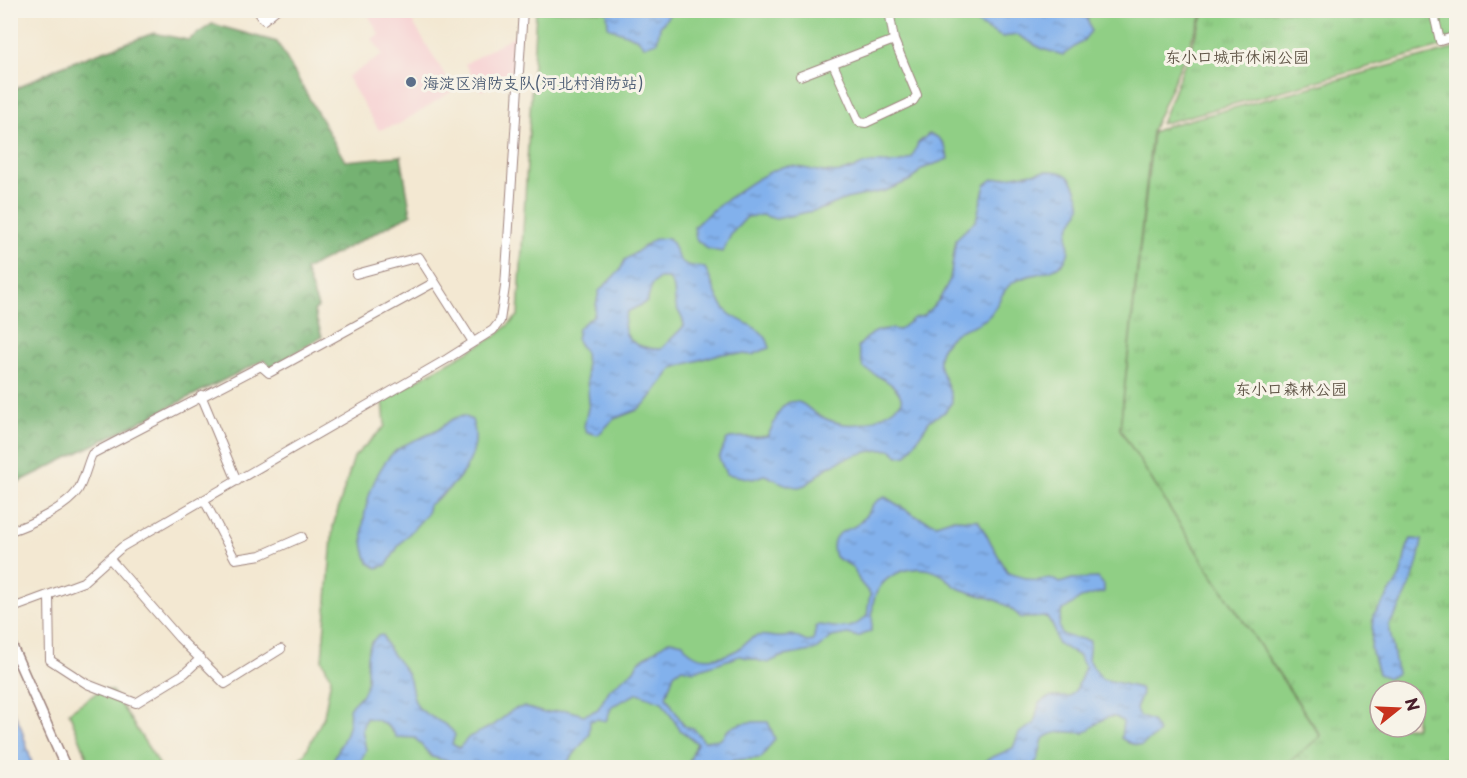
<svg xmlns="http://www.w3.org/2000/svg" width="1467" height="778" font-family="'Playpen Sans','LXGW WenKai TC',sans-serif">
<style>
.built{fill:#f7cfd1}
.grass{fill:#90cf85;stroke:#6d7758;stroke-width:1.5}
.forest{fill:url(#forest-crowns);stroke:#5f684e;stroke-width:1.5}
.park{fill:url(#park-tufts);stroke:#6d7758;stroke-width:1.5;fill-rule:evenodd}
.water{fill:url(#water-ripples);stroke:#66688c;stroke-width:1.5;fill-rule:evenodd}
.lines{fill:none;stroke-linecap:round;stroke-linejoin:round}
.minor-casing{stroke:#9e847e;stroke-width:10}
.tertiary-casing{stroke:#9e847e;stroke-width:12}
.minor{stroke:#fff;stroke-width:8}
.tertiary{stroke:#fff;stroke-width:9}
.service-dot{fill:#5c6f8a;stroke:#f7f3e8;stroke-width:2}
.labels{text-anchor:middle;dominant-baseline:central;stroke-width:6;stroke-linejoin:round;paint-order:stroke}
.park-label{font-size:16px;fill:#5f5446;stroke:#f7f3e8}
.service-label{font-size:16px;fill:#4e5e75;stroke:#f7f3e8;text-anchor:start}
</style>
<defs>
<pattern id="forest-crowns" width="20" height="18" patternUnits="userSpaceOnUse" patternTransform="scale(1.5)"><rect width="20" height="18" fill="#74b272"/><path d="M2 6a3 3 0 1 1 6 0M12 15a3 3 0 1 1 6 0" fill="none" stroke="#61905e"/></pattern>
<pattern id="park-tufts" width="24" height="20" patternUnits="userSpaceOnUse" patternTransform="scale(1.5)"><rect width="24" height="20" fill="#90cf85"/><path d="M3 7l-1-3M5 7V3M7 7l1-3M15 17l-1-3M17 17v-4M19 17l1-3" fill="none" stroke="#7eb173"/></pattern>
<pattern id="water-ripples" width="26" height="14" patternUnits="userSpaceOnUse" patternTransform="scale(1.5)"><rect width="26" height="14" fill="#82b1ec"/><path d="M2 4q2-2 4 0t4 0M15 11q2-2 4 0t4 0" fill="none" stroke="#6c8fbf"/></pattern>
</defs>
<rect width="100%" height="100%" fill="#f7f3e8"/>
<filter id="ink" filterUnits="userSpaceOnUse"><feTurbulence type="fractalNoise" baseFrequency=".0167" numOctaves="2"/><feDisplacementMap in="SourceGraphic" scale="12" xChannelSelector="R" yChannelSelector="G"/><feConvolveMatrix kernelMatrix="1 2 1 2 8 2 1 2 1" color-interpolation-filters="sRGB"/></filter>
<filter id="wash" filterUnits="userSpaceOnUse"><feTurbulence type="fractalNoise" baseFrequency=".008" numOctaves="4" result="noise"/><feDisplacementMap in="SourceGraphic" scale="24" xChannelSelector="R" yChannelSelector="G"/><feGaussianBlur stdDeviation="1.35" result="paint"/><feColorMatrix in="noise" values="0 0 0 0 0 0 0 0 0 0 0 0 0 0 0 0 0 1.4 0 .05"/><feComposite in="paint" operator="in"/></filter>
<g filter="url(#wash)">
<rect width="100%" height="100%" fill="#f3e8d2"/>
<path class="built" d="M366 11H406L454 90 399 124 379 130 347 77 383 55 372 39 379 34Z
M519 33 514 72 481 91 465 64Z"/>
<path class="grass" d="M536 11H1204L1152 131 1120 429 1201 558 1321 737 1283 768H287L304 755 324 716 331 678 322 660 333 526 354 457 385 426 383 399 496 336 518 316Z
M102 689 112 691 161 767H91L69 712Z"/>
<path class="forest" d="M212 24 277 42 345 161 401 156 411 214 305 270 318 307 314 311 322 337 271 367 264 360 11 486V91L59 67 154 33 188 40Z"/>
<path class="park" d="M1205 11H1456V43L1161 124Z
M1456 48V767H1283L1321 736 1201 558 1120 429 1153 132 1166 126ZM1380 691H1416V727H1380Z"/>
<path class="water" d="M607 11H672L660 27 657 42 644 46 638 39 608 27Z
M961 11V10L1097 11 1087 18 1091 31 1083 41 1063 55 1042 49 1018 35 1002 37 980 25Z
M929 134C943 137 946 146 948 159L922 169 911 180 885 191 846 199 822 209 776 219 762 215 747 217 732 233 722 252 708 249 696 239 694 227C708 212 771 164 790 166 807 167 823 175 841 172 851 171 861 164 871 163 887 162 897 166 912 158L918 143Z
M1047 171C1065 171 1071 175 1077 192 1086 213 1075 212 1069 229 1065 238 1073 251 1065 260 1052 277 1027 271 1011 284 1001 291 998 308 988 317 974 330 956 325 943 347 930 367 952 382 952 402L945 412 930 420 907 455 898 456 892 450C873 448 846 457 830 466 820 471 810 486 799 487 786 487 776 479 764 475L753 479 726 474 719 458 727 439C739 435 752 439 767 436 775 426 777 406 790 402 803 399 808 410 818 415 851 433 875 424 902 402 899 382 877 378 863 367L858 347C870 333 880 326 899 330L914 318 923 316 939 300 950 279 956 239 976 220 985 185 993 179Z
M669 238C676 246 675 259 685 264 690 267 699 266 705 268 713 282 717 304 730 314 743 324 769 329 769 348L752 355 729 353 716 355 673 368 647 402 637 410 614 419 598 435 587 432 584 427 589 403 585 353 576 339 578 328 594 315 599 291 620 270 625 260 655 239ZM659 278H668C676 287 674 292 675 302 676 311 683 315 684 326L661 349C637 349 617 339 627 312L647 302 652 285Z
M464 416 472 420C485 455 456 486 429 505L427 514 399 545 387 565 377 568 369 563C354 534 369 478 391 455 404 442 421 439 436 431 446 425 451 417 464 416Z
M885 497 916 516 936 524 951 519 978 520 1008 573 1036 581 1050 578 1060 583 1072 579 1098 578 1104 585V592L1081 598 1062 611C1052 643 1070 634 1090 641L1088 660 1102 679 1140 688 1142 693 1136 709 1139 716 1152 721 1159 733 1141 746 1129 743 1121 738 1123 722C1109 708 1096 726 1084 733 1068 732 1056 729 1043 739L1038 759 1032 767H984L986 760 1013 748 1019 733 1034 724 1039 703 1050 697H1069L1077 688 1085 667 1079 656 1057 643 1053 626 1047 617 1021 618C1000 596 986 599 960 589 952 586 948 579 942 575 917 561 883 571 874 599 871 609 874 621 871 631L858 637 848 634 832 637 816 650 780 657 768 663 740 656 694 671 682 668 674 674 666 696 684 726 693 728 704 741 721 739C729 722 750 721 768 722L775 739 761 758 734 760 724 767H687L697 743 680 730 662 702 638 693 612 706 606 721 597 719 590 721 589 735 564 767H546L542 764 534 768 449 767 451 762 432 757 415 738 396 737C391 726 379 719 366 718L362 729 366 750 358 767H336L334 758C342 743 352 726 349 708 353 703 359 699 362 694 375 674 357 657 377 636L383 635C387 652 400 661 408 675 413 685 411 698 418 707 428 719 448 721 455 735L452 744 459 748 469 737 494 725 514 709 524 707 544 713 566 710 584 715 592 712 598 709 610 689 634 670 638 662 670 640 683 643C693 663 719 660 737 650 744 646 747 639 756 636 767 633 776 641 792 635L807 642 813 641 816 627 819 625C840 627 849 633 867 616L870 594 860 582 853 567 835 557C833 551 832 544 835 538 841 529 852 530 859 523 870 514 869 502 885 497Z
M1411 539 1422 540C1417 573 1407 598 1389 625L1397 673 1389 678 1378 674 1371 649 1373 615C1378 612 1397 582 1400 576 1405 563 1404 551 1411 539Z
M10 704 21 727 33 767H11Z"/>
</g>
<g filter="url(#ink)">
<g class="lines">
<defs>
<path id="minor" d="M257 10 264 20 276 10
M1433 10 1440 41 1456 36
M833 64 859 122 866 123 913 101 917 95 894 40 889 10
M800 76 894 40
M356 274 419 257 473 342
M201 395 237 481
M204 500 235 559 261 555 302 537
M10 531C30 525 67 507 78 490 84 480 87 465 92 454L261 366 269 373 435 282
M110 559 179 638 225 684 281 649
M49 596 50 660 87 684 136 703 185 673 201 658
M10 609 83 582 122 547 447 359 493 330 500 321 505 287 523 10"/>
<path id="tertiary" d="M10 642 66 768"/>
</defs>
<use href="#minor" class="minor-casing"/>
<use href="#tertiary" class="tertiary-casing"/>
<use href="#minor" class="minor"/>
<use href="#tertiary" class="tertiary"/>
</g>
</g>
<circle class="service-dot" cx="411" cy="82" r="6"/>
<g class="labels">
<g class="park-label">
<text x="1237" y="56">东小口城市休闲公园</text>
<text x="1291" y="388">东小口森林公园</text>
</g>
<g class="service-label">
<text x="423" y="82">海淀区消防支队(河北村消防站)</text>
</g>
</g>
<rect width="1467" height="778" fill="none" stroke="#f7f3e8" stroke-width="36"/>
<g transform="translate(1398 709) rotate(72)"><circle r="28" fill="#f7f3e8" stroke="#b29e9c" stroke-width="1.5"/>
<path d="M0-4.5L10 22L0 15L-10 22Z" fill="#c8321e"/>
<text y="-9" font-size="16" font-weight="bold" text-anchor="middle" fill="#4a1f2b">N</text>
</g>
</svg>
